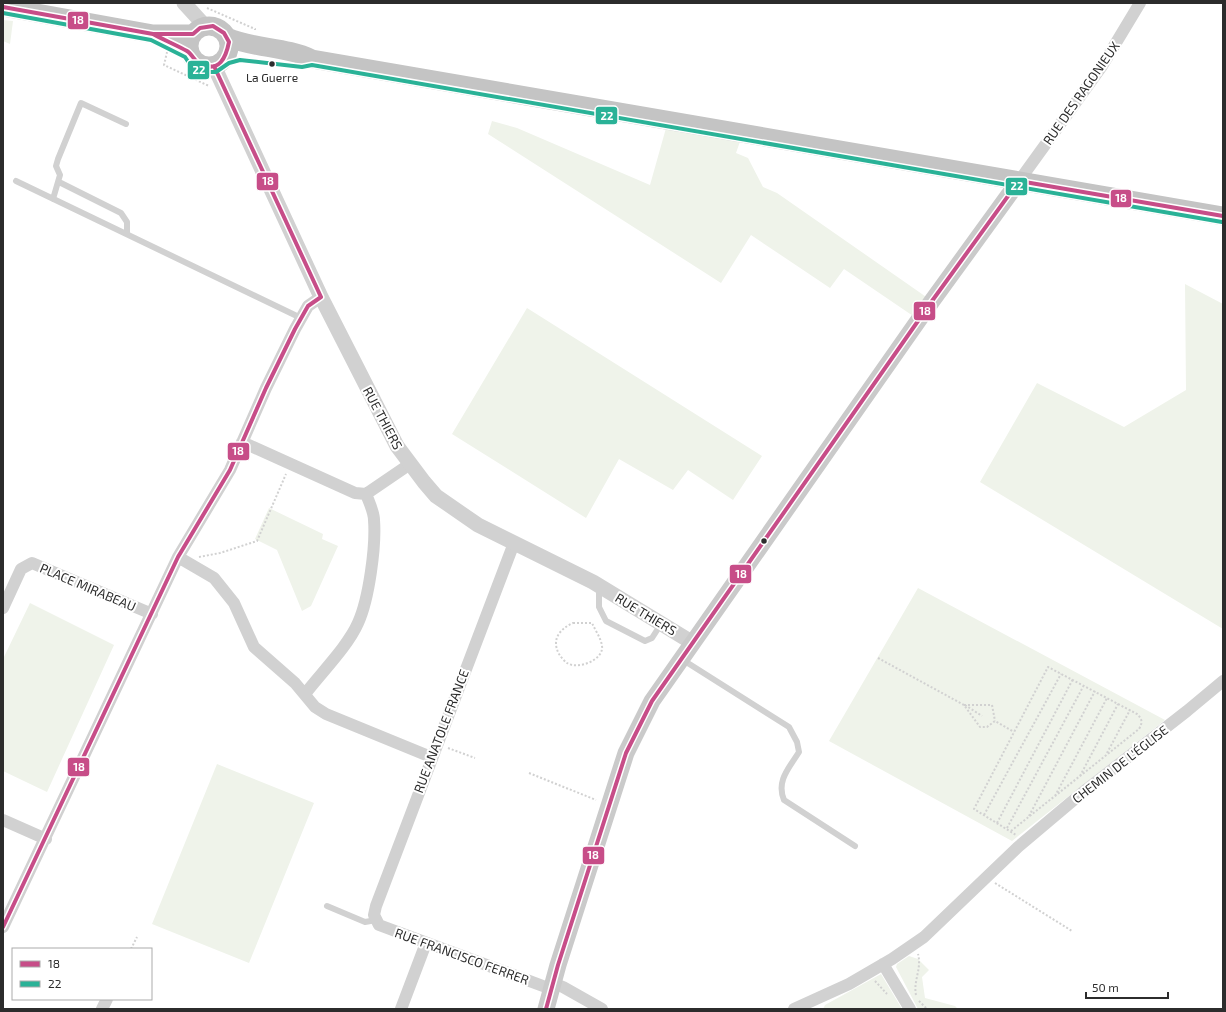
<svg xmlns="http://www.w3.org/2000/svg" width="1226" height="1012" font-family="'Exo 2',sans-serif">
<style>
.green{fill:#eff3ea}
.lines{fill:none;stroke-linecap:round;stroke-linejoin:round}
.path{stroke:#d1d1d1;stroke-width:2;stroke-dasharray:2 2;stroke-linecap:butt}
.service{stroke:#d1d1d1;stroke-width:6}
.minor{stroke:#d1d1d1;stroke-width:12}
.tertiary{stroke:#d1d1d1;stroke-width:15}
.secondary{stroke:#cacaca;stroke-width:17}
.primary{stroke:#c4c4c4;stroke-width:19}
.bus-1-casing{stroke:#fff;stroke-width:7}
.bus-2-casing{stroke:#fff;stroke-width:7}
.bus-1{stroke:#c74d88;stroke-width:4}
.bus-2{stroke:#2ab297;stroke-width:4}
.bus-dot{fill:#2c2c2c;stroke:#fff;stroke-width:1.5}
.labels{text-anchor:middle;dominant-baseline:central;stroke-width:4;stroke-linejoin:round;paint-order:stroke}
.bus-label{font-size:12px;fill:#2c2c2c;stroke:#fff}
.street-label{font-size:13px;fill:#2c2c2c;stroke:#fff}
.line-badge{stroke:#fff;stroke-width:1.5}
.badge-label{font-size:11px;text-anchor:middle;font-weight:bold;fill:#fff}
</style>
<rect width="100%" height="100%" fill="#fff"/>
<path class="green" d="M3 20 13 21 10 44 3 41Z
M492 121 517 128 650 185 668 121 743 133 736 153 748 158 763 187 777 193 932 301 919 320 844 269 830 288 751 235 721 283 488 134Z
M1185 284 1223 304V629L980 482 1037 383 1124 427 1186 390Z
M527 308 762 456 733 500 688 470 673 490 619 459 586 518 452 434Z
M269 508 323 534 322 539 338 546 311 606 302 611 277 550 255 539Z
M918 588 1165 720 1012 841 829 741Z
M30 603 114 645 47 792 3 771V659Z
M217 764 314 803 249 963 152 924Z
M909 956 918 959 929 970 922 977 925 998 955 1006 958 1009H918L896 967 897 964Z
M881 974 902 1009H823L825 1005Z"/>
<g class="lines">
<path class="path" d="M207 8 255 29V30
M168 48 164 65 209 86
M199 557 220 553 257 541 286 474
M573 623H592C595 630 601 638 602 646 604 660 578 670 567 663 564 661 561 657 559 654 551 639 560 629 573 623Z
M878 658 964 705 980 727H987L995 721 1014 732
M964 705H992L995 721
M965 705 982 716
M448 748 475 758
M1107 753 1130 710
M529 773 596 800
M1080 776 1118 704
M1055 796 1107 698
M984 815 1061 674
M1029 816 1095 691
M997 823 1073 679
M1007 828 1084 685
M1011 831 1139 729C1143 722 1142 719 1137 714L1048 667 974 809 1016 835
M995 883 1072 931
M131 949 137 937
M875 981 887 994
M916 995C913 981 922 969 918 954
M919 1001 927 1009"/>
<path class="service" d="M16 181 301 318
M59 182 121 213 127 222V234
M53 199 60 175 56 166 58 159 81 103 126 124
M599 587V607L606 621 645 641 652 638 661 624
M683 660 789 727 797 742 799 752C789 768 776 781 784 800L855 846
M327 906 365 922 376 920"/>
<path class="minor" d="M1019 181 1102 66 1140 3
M242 442 355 493 366 494 410 464
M514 543 376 906 374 915 379 925 551 989
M178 557 214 578 234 603 254 647 295 683 315 707 326 714 431 757
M3 608 21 569 32 563 152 614
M305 694C321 673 348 646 358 623 369 599 376 546 374 520 374 512 369 502 366 494
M3 820 46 839
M3 927 178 557 230 470 266 388 295 329 308 306 321 297
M883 964 910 1009
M553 983 563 987 602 1009
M102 1009 107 999
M401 1009 426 943
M794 1009 849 984 892 959 924 937 1018 847 1082 793 1187 711 1223 681"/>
<path class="tertiary" d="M184 3 205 26
M214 66 321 297 397 446 424 482 436 496 478 525 593 582 693 643"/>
<path class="secondary" d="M546 1009 558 965 626 753 652 701 932 301 1019 181"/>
<path class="primary" d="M3 7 153 34H193
M189 46a20 20 0 1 1 40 0a20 20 0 1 1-40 0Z
M227 37C254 49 285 46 312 59L1223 216"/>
<defs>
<path id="bus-1" d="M3 7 153 34
M213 26 224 33 229 42C226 57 220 73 200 64 195 62 192 54 187 51 176 45 164 40 153 34H193L200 28Z
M214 66 321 297
M1019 181 1223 216
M3 927 178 557 230 470 266 388 295 329 308 306 321 297
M546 1009 558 965 626 753 652 701 932 301 1019 181"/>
<path id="bus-2" d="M3 13 151 40 185 57 191 66 203 72H216L229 63 240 60 302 67 312 65 1222 222"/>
</defs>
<use href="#bus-1" class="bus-1-casing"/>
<use href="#bus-2" class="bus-2-casing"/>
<use href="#bus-1" class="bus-1"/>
<use href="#bus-2" class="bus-2"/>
</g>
<g class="bus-dot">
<circle cx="272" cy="64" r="3.5"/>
<circle cx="764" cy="541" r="3.5"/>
</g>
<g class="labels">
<g class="bus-label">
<text x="272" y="77">La Guerre</text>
</g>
<g class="street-label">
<text transform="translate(1081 93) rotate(-55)">RUE DES RAGONIEUX</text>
<text transform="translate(383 418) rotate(62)">RUE THIERS</text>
<text transform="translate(88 587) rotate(23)">PLACE MIRABEAU</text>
<text transform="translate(646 614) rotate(31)">RUE THIERS</text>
<text transform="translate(441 731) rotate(-69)">RUE ANATOLE FRANCE</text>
<text transform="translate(1120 764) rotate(-38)">CHEMIN DE L'ÉGLISE</text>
<text transform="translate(462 956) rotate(20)">RUE FRANCISCO FERRER</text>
</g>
</g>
<g class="line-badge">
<rect x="67" y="11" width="22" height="19" rx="4" fill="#c74d88"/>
<rect x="187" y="60" width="23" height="20" rx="4" fill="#2ab297"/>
<rect x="595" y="106" width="23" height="19" rx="4" fill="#2ab297"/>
<rect x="256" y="172" width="23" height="19" rx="4" fill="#c74d88"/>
<rect x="1005" y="177" width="23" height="19" rx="4" fill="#2ab297"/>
<rect x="1110" y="189" width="22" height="19" rx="4" fill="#c74d88"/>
<rect x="913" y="301" width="23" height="20" rx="4" fill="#c74d88"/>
<rect x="227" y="442" width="23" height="19" rx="4" fill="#c74d88"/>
<rect x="729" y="564" width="23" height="20" rx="4" fill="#c74d88"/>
<rect x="67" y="757" width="23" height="20" rx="4" fill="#c74d88"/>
<rect x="582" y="846" width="23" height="19" rx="4" fill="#c74d88"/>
</g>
<g class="badge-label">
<text x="78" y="24">18</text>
<text x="199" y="74">22</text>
<text x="607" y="120">22</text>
<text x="268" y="185">18</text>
<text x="1017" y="190">22</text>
<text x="1121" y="202">18</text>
<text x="925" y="315">18</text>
<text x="238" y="455">18</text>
<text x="741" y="578">18</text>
<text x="79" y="771">18</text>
<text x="593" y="859">18</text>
</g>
<rect width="1226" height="1012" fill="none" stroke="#2c2c2c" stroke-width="8"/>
<rect x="12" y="948" width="140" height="52" fill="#ffffff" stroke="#ababab"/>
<rect x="20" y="961" width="20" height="6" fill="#c74d88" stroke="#ababab"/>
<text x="48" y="968" font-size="12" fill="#2c2c2c">18</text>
<rect x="20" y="981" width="20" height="6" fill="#2ab297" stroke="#ababab"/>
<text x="48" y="988" font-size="12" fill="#2c2c2c">22</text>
<path d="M1086 992v6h82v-6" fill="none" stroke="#2c2c2c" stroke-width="2"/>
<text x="1092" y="992" font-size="12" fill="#2c2c2c" stroke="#ffffff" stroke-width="3" paint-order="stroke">50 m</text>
</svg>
